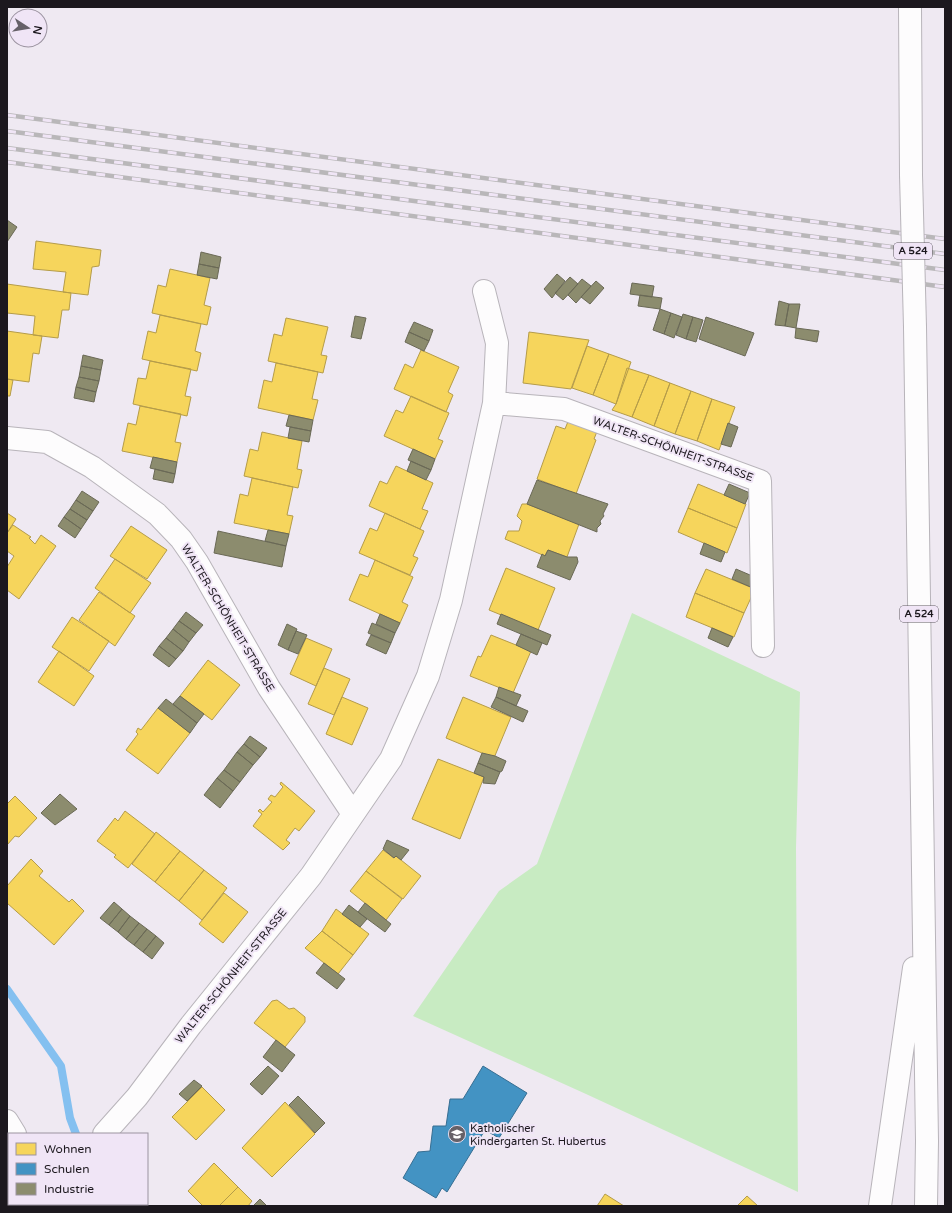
<svg xmlns="http://www.w3.org/2000/svg" width="952" height="1213" font-family="'Varela Round',sans-serif">
<style>
.green{fill:#c8ebc2}
.homes{fill:#f6d55c;stroke:#b59c49}
.schools{fill:#4393c3;stroke:#376e92}
.industry{fill:#8c8c6e;stroke:#6a6956}
.lines{fill:none;stroke-linecap:round;stroke-linejoin:round}
.stream{stroke:#84c0f0;stroke-width:8}
.minor-casing{stroke:#b8b4ba;stroke-width:24}
.highway-casing{stroke:#b8b4ba;stroke-width:24}
.minor{stroke:#fdfcfd;stroke-width:22}
.highway{stroke:#fdfcfd;stroke-width:22}
.rail-casing{stroke:#b9b7b9;stroke-width:4.5}
.rail{stroke:#f0e5f6;stroke-width:3;stroke-dasharray:9;stroke-linecap:butt}
.highway-bridge-casing{stroke:#b8b4ba;stroke-width:24;stroke-linecap:butt}
.highway-bridge{stroke:#fdfcfd;stroke-width:22}
.labels{text-anchor:middle;dominant-baseline:central;stroke-width:4;stroke-linejoin:round;paint-order:stroke}
.shield{fill:#f0e5f6;stroke:#5c565f;stroke-width:1}
.shield-label{font-size:10px;font-weight:bold;fill:#1c181e}
.street-label{font-size:11px;fill:#1c181e;stroke:#f0e5f6}
.poi-label{font-size:11px;fill:#1c181e;stroke:#f0e5f6;text-anchor:start}
</style>
<rect width="100%" height="100%" fill="#efe9f2"/>
<path class="green" d="M632 613 800 692 796 848 798 1192 586 1094 413 1016 499 891 537 864Z"/>
<path class="homes" d="M36 241 101 250 99 266 92 267 88 295 63 292 66 272 33 269Z
M170 269 210 278 204 305 211 307 207 325 152 313 158 285 166 287Z
M7 284 71 293 69 310H62L58 338 33 335 35 316 7 313Z
M160 315 201 324 195 351 201 353 197 371 142 359 148 331 156 333Z
M286 318 328 327 321 355 327 356 323 373 268 361 274 334 282 336Z
M7 331 42 336 39 354 33 353 29 382 7 379Z
M529 332 589 340 571 389 523 383Z
M587 346 609 354 593 395 572 388Z
M421 350 459 367 448 392 453 395 446 412 394 389 405 364 413 368Z
M609 354 631 362 616 404 593 395Z
M150 361 191 369 185 396 191 397 187 416 133 404 138 378 146 379Z
M276 363 318 372 312 399 318 400 313 420 258 408 264 380 272 382Z
M627 368 649 375 632 417 612 410 616 404Z
M649 375 670 383 654 426 632 417Z
M7 379 13 380 10 396H7Z
M670 383 691 391 675 434 654 426Z
M691 391 712 399 697 441 675 434Z
M411 396 449 413 438 439 443 441 435 459 384 436 396 410 403 413Z
M712 399 735 407 719 450 697 441Z
M140 406 181 414 175 442 181 443 177 462 122 451 128 423 136 425Z
M569 419 598 429 594 439 596 440 576 494 537 479 556 426 565 429Z
M262 432 302 441 297 469 302 470 298 488 244 476 250 449 258 451Z
M396 466 433 483 422 509 428 511 420 529 369 506 380 481 387 484Z
M252 478 293 487 287 515 293 516 289 534 234 523 240 494 248 496Z
M698 484 746 504 737 528 688 508Z
M522 504H527L579 524 567 557 548 550 545 556 505 539 508 531H519L522 521 517 516Z
M688 508 737 528 727 553 678 532Z
M7 513 16 519 7 533Z
M385 513 424 531 413 556 418 558 410 575 359 553 370 528 377 531Z
M13 525 31 537 29 538 35 544 41 535 56 546 19 599 7 590V567L14 556 7 551V533Z
M131 526 167 550 147 579 110 556Z
M115 559 151 583 130 613 95 588Z
M375 560 413 577 402 602 408 605 400 623 349 600 360 574 368 577Z
M506 568 555 588 538 630 489 610Z
M706 569 755 589 744 613 695 593Z
M99 592 135 616 115 646 79 620Z
M695 593 744 613 734 637 686 617Z
M72 617 109 641 89 671 52 647Z
M491 635 531 651 513 693 470 676 478 656 481 657Z
M306 638 332 649 316 686 290 674Z
M59 651 94 676 74 706 38 682Z
M208 660 240 685 212 720 180 696Z
M324 668 350 679 334 715 308 704Z
M342 697 368 708 352 745 326 734Z
M463 697 511 717 494 758 446 738Z
M158 708 190 733 158 774 126 750 138 734 136 732 138 728 141 730Z
M438 759 484 777 460 839 412 819Z
M281 782 315 811 299 831 295 828 286 840 290 843 283 850 253 826 262 814 258 811 260 809 263 812 272 802 268 799 271 795 275 797 283 787 280 784Z
M15 796 37 818 19 837 15 836 7 845V804Z
M125 811 155 834 128 868 114 857 116 855 97 841 115 818 118 821Z
M156 832 180 851 155 882 132 864Z
M383 850 394 858 396 856 421 876 403 899 366 871Z
M180 851 204 870 179 901 155 882Z
M31 859 43 871 39 876 69 902 72 899 84 911 54 945 7 903V886Z
M204 870 227 888 202 920 179 901Z
M366 871 402 899 386 920 350 891Z
M224 893 248 912 223 943 199 924Z
M336 909 369 934 353 955 322 931Z
M322 931 353 955 338 974 305 948Z
M277 1000 289 1009 294 1008 305 1017V1022L285 1047 254 1023 272 1001Z
M202 1087 225 1110 196 1140 172 1117Z
M285 1102 315 1134 272 1177 242 1148Z
M214 1163 238 1187 219 1206H203L188 1191Z
M238 1187 252 1201 248 1206H219Z
M605 1194 624 1206H597Z
M747 1196 758 1206H737Z"/>
<path class="schools" d="M483 1066 527 1093 499 1138 485 1130 447 1192 442 1188 436 1198 403 1178 418 1152 430 1151 433 1126H446L450 1099H463Z"/>
<path class="industry" d="M7 220 17 227 7 242Z
M201 252 221 257 219 268 199 264Z
M199 264 219 268 217 279 197 275Z
M557 274 565 281 552 298 544 289Z
M570 277 578 284 563 300 555 293Z
M582 279 591 286 576 303 568 295Z
M596 281 604 288 590 304 581 297Z
M632 283 654 286 652 297 630 294Z
M640 295 662 298 660 309 638 306Z
M779 301 789 304 785 326 775 325Z
M789 304H800L796 328 785 326Z
M660 309 671 313 664 334 653 330Z
M671 313 682 317 674 338 664 334Z
M683 314 693 317 686 339 676 335Z
M355 316 366 318 361 339 351 337Z
M693 317 703 320 696 342 686 339Z
M706 317 754 333 745 356 699 339Z
M414 322 433 330 429 341 409 332Z
M796 328 819 331 817 342 795 338Z
M409 332 429 341 424 351 405 342Z
M83 355 103 360 101 370 81 366Z
M81 366 101 370 99 381 79 377Z
M79 377 99 381 96 392 76 387Z
M76 387 96 392 94 402 74 398Z
M289 415 313 420 311 431 286 426Z
M728 423 738 427 731 447 721 444Z
M290 427 311 431 309 442 288 438Z
M413 449 435 459 431 470 408 460Z
M153 457 177 462 175 474 150 468Z
M411 461 431 470 426 480 407 471Z
M155 469 175 474 173 483 153 479Z
M537 480 608 504 603 514 604 516 600 521 601 524 597 528V532L527 504Z
M729 484 750 493 745 504 724 495Z
M82 491 99 502 93 511 76 500Z
M76 500 93 511 87 520 70 509Z
M70 509 87 520 81 529 64 517Z
M64 517 81 529 75 538 58 526Z
M268 530 289 534 286 546 265 541Z
M218 531 286 546 282 567 214 553Z
M704 543 725 552 721 562 700 554Z
M548 550 567 557H577L578 562 570 580 537 567 542 554 545 556Z
M736 569 757 578 753 588 732 579Z
M186 612 203 625 196 633 179 621Z
M380 614 400 623 395 633 376 624Z
M501 614 551 635 547 645 497 624Z
M179 621 196 633 189 642 173 629Z
M372 623 395 633 391 643 368 633Z
M287 624 297 629 288 650 278 645Z
M712 628 733 637 728 647 708 638Z
M173 629 189 642 183 651 166 638Z
M296 631 307 635 298 654 288 650Z
M521 634 542 643 537 655 516 645Z
M371 635 391 643 386 654 366 645Z
M166 638 183 651 176 659 159 646Z
M159 646 176 659 169 667 153 655Z
M499 687 521 695 516 706 496 697Z
M180 696 204 714 197 723 173 704Z
M496 697 528 711 523 722 491 707Z
M166 699 197 723 190 733 158 708Z
M250 736 267 748 260 757 244 744Z
M244 744 260 757 253 765 237 752Z
M237 752 253 765 240 782 224 770Z
M482 753 495 756 506 761 502 771 500 772 478 763Z
M478 763 500 772 495 784 483 783 484 777 474 773Z
M224 770 240 782 233 791 217 778Z
M217 778 233 791 220 808 204 795Z
M60 794 77 809 55 825 41 813Z
M387 840 409 850 401 860 396 856 394 858 383 849Z
M114 902 122 909 109 925 100 918Z
M365 903 391 924 385 932 358 912Z
M349 905 367 919 360 927 342 914Z
M122 909 130 916 118 932 109 925Z
M130 916 139 923 126 939 118 932Z
M139 923 147 929 134 945 126 939Z
M147 929 156 936 143 952 134 945Z
M156 936 164 943 152 959 143 952Z
M324 963 345 979 337 989 316 973Z
M276 1040 295 1055 282 1072 263 1057Z
M268 1066 279 1076 262 1095 250 1084Z
M194 1080 202 1086 187 1101 179 1094Z
M298 1096 325 1123 315 1133 289 1105Z
M260 1199 267 1206H253Z"/>
<g class="lines">
<path class="stream" d="M7 989 61 1066 70 1118 76 1134
M109 1204 110 1206"/>
<defs>
<path id="minor" d="M494 403 564 409 760 481 763 646
M7 438 47 442 92 467 157 514 181 539 197 562 269 688 353 814
M7 1121 15 1134
M104 1134 137 1097 191 1025 311 876 391 759 428 676 451 600 494 403 497 343 484 291
M61 1204 63 1206"/>
<path id="highway" d="M910 7 911 175
M915 327 927 1141 926 1206
M880 1206 914 968"/>
</defs>
<use href="#minor" class="minor-casing"/>
<use href="#highway" class="highway-casing"/>
<use href="#minor" class="minor"/>
<use href="#highway" class="highway"/>
<defs>
<path id="rail" d="M7 115 945 239
M7 131 945 254
M7 148 945 270
M7 162 945 287"/>
</defs>
<use href="#rail" class="rail-casing"/>
<use href="#rail" class="rail"/>
<defs>
<path id="highway-bridge" d="M911 175 915 327"/>
</defs>
<use href="#highway-bridge" class="highway-bridge-casing"/>
<use href="#highway-bridge" class="highway-bridge"/>
</g>
<defs>
<symbol id="school-disc" viewBox="-11 -11 22 22"><circle r="9.5" fill="#666168" stroke="#f0e5f6"/><path d="M0-5L7-2L0 1L-7-2ZM-4 1L0 2.5L4 1V4Q0 6-4 4Z" fill="#fff"/></symbol>
</defs>
<g fill-rule="evenodd">
<use href="#school-disc" x="447" y="1124" width="20" height="20"/>
</g>
<g class="labels">
<g class="shield">
<rect x="894" y="243" width="38" height="16" rx="3"/>
<rect x="900" y="606" width="38" height="16" rx="3"/>
</g>
<g class="shield-label">
<text x="913" y="251">A 524</text>
<text x="919" y="614">A 524</text>
</g>
<g class="street-label">
<text transform="translate(673 449) rotate(20)">WALTER-SCHÖNHEIT-STRASSE</text>
<text transform="translate(228 618) rotate(59)">WALTER-SCHÖNHEIT-STRASSE</text>
<text transform="translate(231 976) rotate(-51)">WALTER-SCHÖNHEIT-STRASSE</text>
</g>
<g class="poi-label">
<text x="470" y="1128">Katholischer<tspan x="470" dy="13">Kindergarten St. Hubertus</tspan></text>
</g>
</g>
<rect width="952" height="1213" fill="none" stroke="#1c181e" stroke-width="16"/>
<rect x="8" y="1133" width="140" height="72" fill="#f0e5f6" stroke="#9b93a0"/>
<rect x="16" y="1143" width="20" height="12" fill="#f6d55c" stroke="#9b93a0"/>
<text x="44" y="1153" font-size="12" fill="#1c181e">Wohnen</text>
<rect x="16" y="1163" width="20" height="12" fill="#4393c3" stroke="#9b93a0"/>
<text x="44" y="1173" font-size="12" fill="#1c181e">Schulen</text>
<rect x="16" y="1183" width="20" height="12" fill="#8c8c6e" stroke="#9b93a0"/>
<text x="44" y="1193" font-size="12" fill="#1c181e">Industrie</text>
<g transform="translate(28 28) rotate(102)"><circle r="19" fill="#f0e5f6" stroke="#9b93a0"/>
<path d="M0-3L7 15L0 10L-7 15Z" fill="#666168"/>
<text y="-6" font-size="11" font-weight="bold" text-anchor="middle" fill="#1c181e">N</text>
</g>
</svg>
